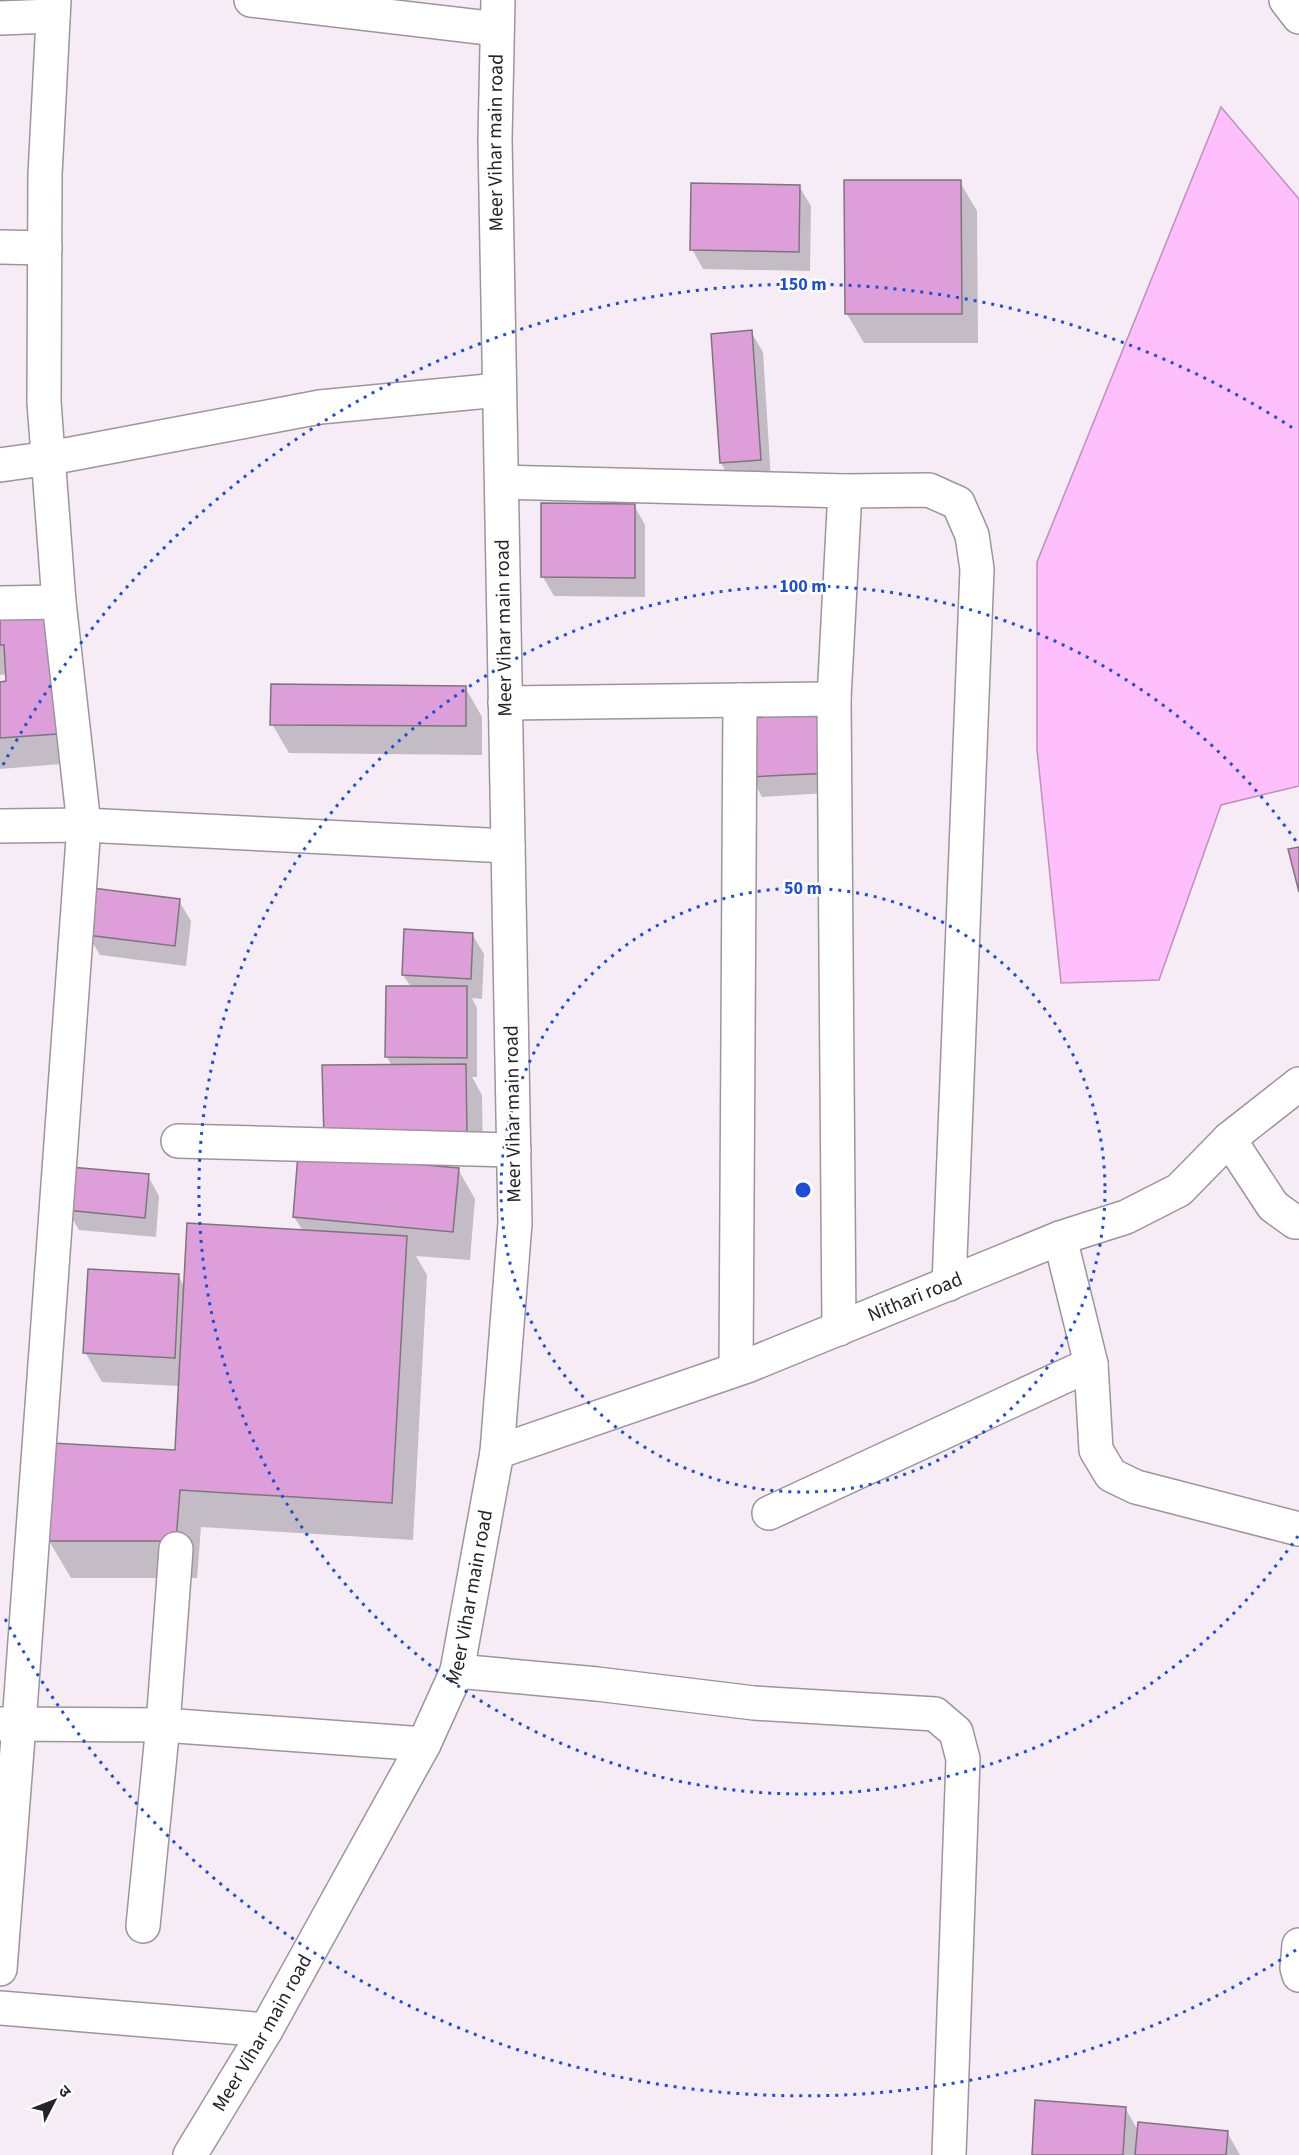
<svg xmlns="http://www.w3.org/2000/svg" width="1299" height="2155" font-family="'Source Sans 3','Noto Sans Devanagari',sans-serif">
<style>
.water{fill:#ffbefc;stroke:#be90bc;stroke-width:1.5}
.shadow{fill:#0003}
.building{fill:#dd9eda;stroke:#7d757c;stroke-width:1.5}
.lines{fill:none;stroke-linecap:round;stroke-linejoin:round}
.minor-casing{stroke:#9d949c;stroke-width:36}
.minor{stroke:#fff;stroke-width:33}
.ring{fill:none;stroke:#1d4ed8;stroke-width:3;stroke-dasharray:3 6}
.labels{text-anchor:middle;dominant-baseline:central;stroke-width:5;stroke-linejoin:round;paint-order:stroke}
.street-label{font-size:20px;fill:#272427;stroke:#fff}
.centre{fill:#1d4ed8;stroke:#fff;stroke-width:3}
.ring-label{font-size:18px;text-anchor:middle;font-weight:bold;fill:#1d4ed8;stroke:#fff;stroke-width:5;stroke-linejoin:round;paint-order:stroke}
</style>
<rect width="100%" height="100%" fill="#f5ecf5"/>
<path class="water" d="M1221 107 1299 199V786L1221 805 1159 980 1061 983 1037 749V562Z"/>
<path class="shadow" d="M960 182 977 211 978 343H864L847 314Z
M799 186 811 206 810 271 703 269 692 249Z
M751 332 763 352 771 480 732 483 721 463Z
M634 505 645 525V597L554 596 543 577Z
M46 611 73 763 0 769V683H8L7 674 0 675V614Z
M465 687 482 717V755L289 753 272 724Z
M748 719 842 792 762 797 751 777Z
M179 901 191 921 186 966 100 955 88 935Z
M472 934 484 954 482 999 472 998 477 1008V1077H472L482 1095 483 1165H437V1167L458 1169 475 1199 470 1260 416 1256 427 1275 413 1540 201 1527 197 1578H71L49 1541 177 1452 180 1386 102 1382 85 1352 178 1275 185 1288 303 1231 294 1217 392 1066 387 1057 411 987 403 975Z
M148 1176 159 1196 156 1237 79 1230 67 1210Z
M1125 2108 1139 2132H1227L1240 2155H1033Z"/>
<path class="building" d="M844 180H961L962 314H845Z
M691 183 800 185 799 252 690 250Z
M752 330 761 460 720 463 711 334Z
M541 503 635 504V578L541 577Z
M47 610 57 734 0 738V682L6 681 4 645H0V613Z
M271 684 466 686V726L270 725Z
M829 714 832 773 749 777 746 718Z
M1299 847V892L1288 849Z
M92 888 180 899 175 946 87 935Z
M404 929 473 933 471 979 402 975Z
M386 986H467V1058L385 1057Z
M466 1064 467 1136 324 1137 322 1065Z
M298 1154 459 1168 453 1232 293 1217Z
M70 1167 149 1174 145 1218 66 1210Z
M187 1223 407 1236 392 1503 180 1490 176 1541H48L52 1443 175 1450Z
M88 1269 179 1274 175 1358 83 1353Z
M1035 2100 1126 2107 1123 2155H1032Z
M1138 2122 1228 2131 1226 2155H1135Z"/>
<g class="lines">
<defs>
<g id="minor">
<path d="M251 0 497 29"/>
<path d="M1286 0 1299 17"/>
<path d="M0 18 53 16"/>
<path d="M0 247 45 248"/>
<path d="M0 465 50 458 320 407 499 390"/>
<path d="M502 482 845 491 834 699 839 1329"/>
<path d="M845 491 929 490 958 503 972 535 977 569 949 1284"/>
<path d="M0 603 59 602"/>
<path d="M505 703 834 699"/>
<path d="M0 826 84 825 508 846"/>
<path d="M1229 1139 1273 1206 1295 1222H1299"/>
<path d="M178 1141 514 1150"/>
<path d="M1060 1238 1091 1364 1096 1450 1111 1475 1136 1487 1299 1529"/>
<path d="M736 1369 740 700"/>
<path id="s1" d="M497 1452 747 1366 1060 1238 1126 1217 1179 1190 1229 1139 1299 1084"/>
<path d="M769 1513 1091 1364"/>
<path d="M457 1671 597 1684 754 1703 935 1714 956 1732 963 1759 949 2155"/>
<path d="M0 1724 163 1725 424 1744"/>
<path d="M143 1926 163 1725 176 1549"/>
<path d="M1299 1945 1297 1968 1299 1975"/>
<path d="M0 1969 19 1724 84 825 59 602 44 402 45 175 54 0"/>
<path d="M0 2008 266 2030"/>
<path id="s2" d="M190 2155 266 2030 424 1744 457 1671 497 1452 515 1223 495 139 498 0"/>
</g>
</defs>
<use href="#minor" class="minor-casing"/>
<use href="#minor" class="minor"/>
</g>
<g class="ring">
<circle cx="803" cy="1190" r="302"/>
<path d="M1298 1536A604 604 0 1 1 1298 844"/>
<path d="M1296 1950A906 906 0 0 1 3 1615M3 765A906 906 0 0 1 1296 430"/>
</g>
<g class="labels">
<g class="street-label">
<text stroke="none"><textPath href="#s2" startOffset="2086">Meer Vihar main road</textPath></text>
<text transform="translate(504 628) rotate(-91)">Meer Vihar main road</text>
<text transform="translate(513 1114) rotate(-91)">Meer Vihar main road</text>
<text stroke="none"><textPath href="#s1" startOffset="446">Nithari road</textPath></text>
<text stroke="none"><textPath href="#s2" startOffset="628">Meer Vihar main road</textPath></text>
<text stroke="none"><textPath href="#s2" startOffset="142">Meer Vihar main road</textPath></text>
</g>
</g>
<circle cx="803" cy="1190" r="9" class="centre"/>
<g class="ring-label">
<text x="803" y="290">150 m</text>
<text x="803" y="592">100 m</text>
<text x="803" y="894">50 m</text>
</g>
<g transform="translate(54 2101) rotate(48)" stroke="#ffffff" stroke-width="4.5" paint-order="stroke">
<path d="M0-4.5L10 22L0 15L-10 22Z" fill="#272427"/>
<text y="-9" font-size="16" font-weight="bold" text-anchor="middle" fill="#272427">उ</text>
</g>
</svg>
